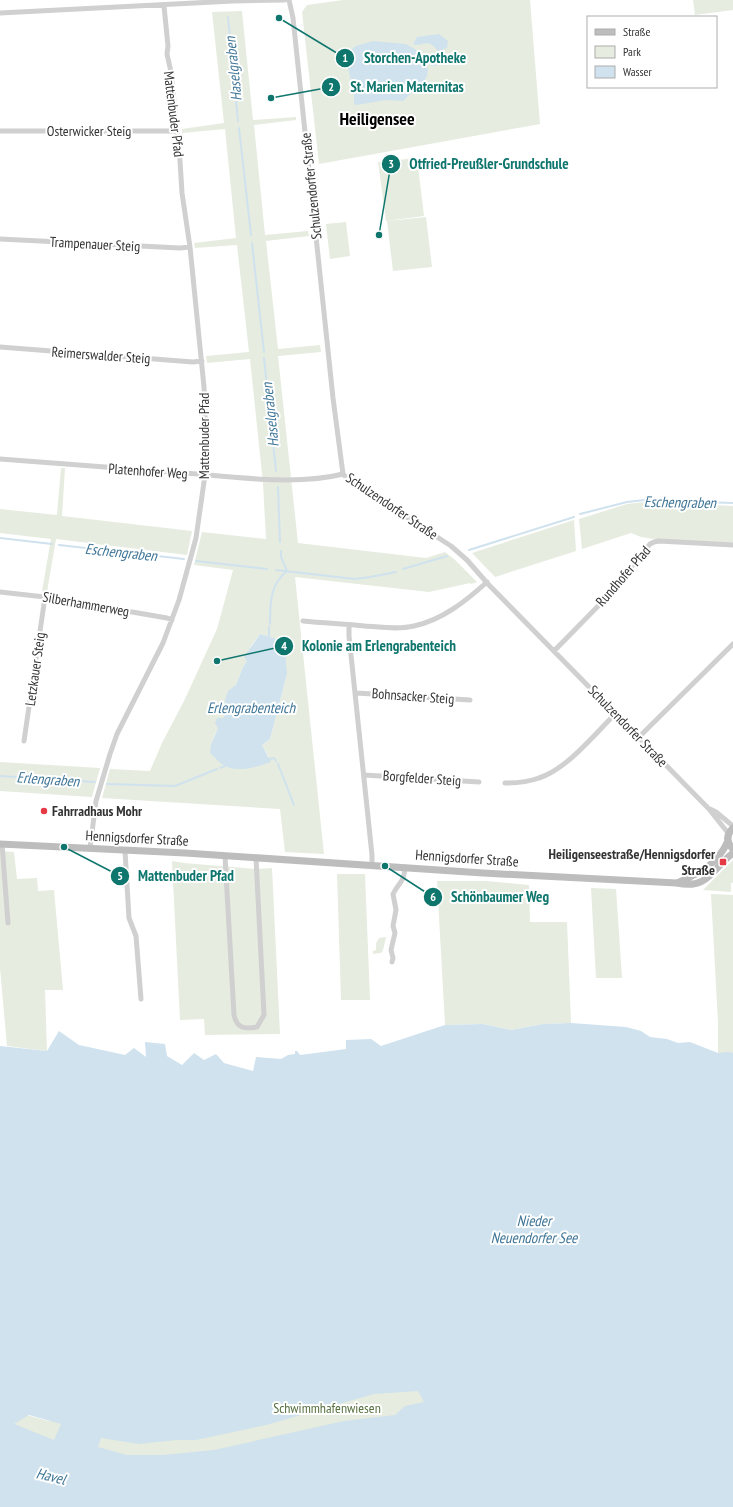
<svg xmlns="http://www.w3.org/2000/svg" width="733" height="1507" font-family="'PT Sans Narrow',sans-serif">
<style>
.green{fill:#e6ecdf;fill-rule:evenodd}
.water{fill:#cfe2ee;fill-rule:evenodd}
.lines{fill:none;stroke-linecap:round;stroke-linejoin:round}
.stream{stroke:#cfe2ee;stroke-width:2}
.street{stroke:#d0d0d0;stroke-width:5}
.secondary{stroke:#bdbdbd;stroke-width:7}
.poi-dot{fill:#e63946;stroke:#fff;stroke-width:1.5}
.labels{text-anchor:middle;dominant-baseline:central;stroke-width:4;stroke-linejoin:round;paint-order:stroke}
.street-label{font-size:14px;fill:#333;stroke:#fff}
.poi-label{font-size:14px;font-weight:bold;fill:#333;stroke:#fff;text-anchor:start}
.park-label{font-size:14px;fill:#56703f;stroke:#fff}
.water-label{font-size:15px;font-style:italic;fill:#3f7597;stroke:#fff}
.district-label{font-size:18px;font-weight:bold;fill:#000;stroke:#fff}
.leader{fill:none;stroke:#0f766e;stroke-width:1.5}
.callout-dot{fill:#0f766e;stroke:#fff;stroke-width:1.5}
.mark-label{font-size:12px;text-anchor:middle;font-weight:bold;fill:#fff}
.callout-label{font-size:15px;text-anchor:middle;font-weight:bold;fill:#0f766e;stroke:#fff;stroke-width:4;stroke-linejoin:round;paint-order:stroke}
</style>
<rect width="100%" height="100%" fill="#fff"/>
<path class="green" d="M343 0H530L540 124 319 164 302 12 307 5Z
M693 0H733V10L695 15Z
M242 11 253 120 296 117V120L254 125 265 235 308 231 309 236 266 241 278 349 320 345 321 352 278 356 298 543 426 558 445 552 454 559 477 582 471 584 470 583 429 592 295 577 324 854 285 852 280 809 102 798 110 769 150 771 162 743 185 699 217 629 233 570 194 565 202 532 266 539 263 483 250 359 207 363 206 356 249 352 237 245 195 248 194 243 236 238 225 129 182 133V129L224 123 212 12ZM260 634 277 639 287 674 270 739 262 745 269 757 211 744 215 734 224 718 225 700 236 685 243 667 247 661 251 646Z
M417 158 424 216 386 221 378 162Z
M426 217 432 267 393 271 387 221Z
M346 222 350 256 330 259 326 224Z
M61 468H65L62 516 192 531 187 555 56 539 47 592 42 591 51 539 0 533V509L57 515Z
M645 502 733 506V544L659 540 641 537 631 533 582 549 579 519 627 504Z
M574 520 576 551 495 577 472 553Z
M0 762 100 768 92 797 0 791Z
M0 851 14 852 17 879 37 878 38 891 54 890 63 990H45L47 1051 7 1046 0 968Z
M733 860V883H731V892L703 890Z
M172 861 184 863 256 869 272 868 280 1034 205 1035 204 1019 180 1020Z
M337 874H365L370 1000H341Z
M437 881H486L529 885 530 922H567L571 1023 543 1024 511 1030 483 1024 445 1025Z
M591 888 616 889 622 978H596Z
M711 894 733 895V1061L718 1053V1022Z
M386 937 383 950 381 953 373 954V951L376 950V943L379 938Z
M413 1379 430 1395 423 1413 209 1454 126 1459 0 1426V1408L49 1421 112 1419Z"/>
<path class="water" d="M439 34 448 41 447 48 438 51C427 36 422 48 413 44L417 37Z
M373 41 406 44 420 52 424 56 428 69 427 76 424 81 403 101 386 100 356 105 354 104V94L348 68 350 56 344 50 352 49 356 46Z
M445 53 449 57 448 63 440 65 431 66V62L438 56Z
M260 634 277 639 285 652 287 674 270 739 262 745 271 762C257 767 235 774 222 764 217 761 214 756 210 753L211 744 218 728 215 723 217 718H224L225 700 228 691 236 685 243 667 247 661 244 657Z
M571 1023 626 1027 641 1031 650 1037 667 1039 678 1043 690 1042 718 1053 729 1052 733 1053V1507H0V1046L47 1051 59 1031 79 1045 125 1055 134 1048 146 1057 145 1042 165 1044 167 1056 182 1065 194 1053 204 1060 216 1054 224 1063 253 1071 256 1057 281 1059 288 1055 295 1054V1051H297L300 1055 346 1049V1040L371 1039 381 1046 445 1025 483 1024 511 1030 543 1024ZM418 1391 424 1402 405 1406 395 1415 344 1421 214 1450 163 1455H127L98 1447 101 1438 139 1444 176 1440H196L266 1425 374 1394ZM29 1415 61 1424 54 1440 14 1424Z"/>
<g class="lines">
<path class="stream" d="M228 17 238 121
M239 128 251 235
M252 243 264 352
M264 358 276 471
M278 487 280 542
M580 514 627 502 645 500 733 503
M0 538 52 544
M59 545 184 559
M469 550 574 517
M196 561 267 569
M403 569 447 556
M276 570 355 579 370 577 396 572
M270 624C270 604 270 584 287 571L281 557V551
M269 636V627
M270 759 274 758 276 761
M278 764 294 805
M220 768 225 766
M0 776 95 782
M107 784 175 786 217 769"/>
<path class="street" d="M289 0 293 18 333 398 343 474 349 480 451 546 467 560 488 584 709 809 728 833
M0 13 233 1 285 0
M0 131H177
M0 239 180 248 190 247
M0 347 193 362 202 361
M0 459C66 464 131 469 197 474 241 478 301 485 343 474
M0 592 45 597 167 618 172 620
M303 621C323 623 344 624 365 626 381 627 398 630 414 626 442 620 466 601 487 582
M349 625V636L372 855V865
M554 651 607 597 650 544 654 542 659 541 733 545
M356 693 470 700
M639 737 733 644
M24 741 45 597
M364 775 479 782
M505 783C517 783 528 782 539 778 567 769 595 734 616 713
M710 809 716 812 733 826
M2 844 8 923
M90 848 96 801 110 754 117 734 163 643 179 600 196 538 205 475 206 441 204 387 190 247 182 193 180 161 171 72 167 54 168 46 164 6
M125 851 129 918 136 936 141 999
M225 856 234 1015C237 1029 245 1029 257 1027L264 1015 256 858
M392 962 393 958 391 950 395 933 393 926 396 910 393 894C399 882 404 883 405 867"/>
<path class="secondary" d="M733 828C726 835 726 842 733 849
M0 844 185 853 483 873 677 883C708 890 712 869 733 853
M677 883C700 873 717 865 728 841"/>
</g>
<g class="poi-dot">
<circle cx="44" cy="811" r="4"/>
<rect x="719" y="858" width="8" height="8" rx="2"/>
</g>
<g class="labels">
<g class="street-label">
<text transform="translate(174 114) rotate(83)">Mattenbuder Pfad</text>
<text x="89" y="131">Osterwicker Steig</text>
<text transform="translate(311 186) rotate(-96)">Schulzendorfer Straße</text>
<text transform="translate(95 244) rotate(3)">Trampenauer Steig</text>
<text transform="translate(101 355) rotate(4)">Reimerswalder Steig</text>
<text transform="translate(204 436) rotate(-90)">Mattenbuder Pfad</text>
<text transform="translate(148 471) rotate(4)">Platenhofer Weg</text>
<text transform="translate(392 506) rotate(34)">Schulzendorfer Straße</text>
<text transform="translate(623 576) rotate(-49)">Rundhofer Pfad</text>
<text transform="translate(86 604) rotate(10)">Silberhammerweg</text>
<text transform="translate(35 669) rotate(-82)">Letzkauer Steig</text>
<text transform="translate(413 696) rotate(4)">Bohnsacker Steig</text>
<text transform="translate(628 726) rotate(46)">Schulzendorfer Straße</text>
<text transform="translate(422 778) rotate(4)">Borgfelder Steig</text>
<text transform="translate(137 838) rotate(3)">Hennigsdorfer Straße</text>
<text transform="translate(467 858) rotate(4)">Hennigsdorfer Straße</text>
</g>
<g class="poi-label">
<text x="52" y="811">Fahrradhaus Mohr</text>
<text x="715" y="854" text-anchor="end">Heiligenseestraße/Hennigsdorfer<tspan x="715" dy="16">Straße</tspan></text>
</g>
<g class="park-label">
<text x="327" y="1408">Schwimmhafenwiesen</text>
</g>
<g class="water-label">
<text transform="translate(233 69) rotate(-96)">Haselgraben</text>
<text transform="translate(270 415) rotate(-96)">Haselgraben</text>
<text transform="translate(680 502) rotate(1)">Eschengraben</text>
<text transform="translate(121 552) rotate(6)">Eschengraben</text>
<text x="251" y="707">Erlengrabenteich</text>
<text transform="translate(48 779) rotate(4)">Erlengraben</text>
<text x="534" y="1220">Nieder<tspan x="534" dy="17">Neuendorfer See</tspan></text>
<text transform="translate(51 1476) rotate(13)">Havel</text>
</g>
<g class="district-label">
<text x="377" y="118">Heiligensee</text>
</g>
</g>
<path class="leader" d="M279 18L345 58M271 98L331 87M379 235L391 164M217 661L284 646M64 847L120 876M385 866L433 897"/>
<g class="callout-dot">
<circle cx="279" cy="18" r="4"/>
<circle cx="271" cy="98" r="4"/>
<circle cx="379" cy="235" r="4"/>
<circle cx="217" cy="661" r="4"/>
<circle cx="64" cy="847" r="4"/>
<circle cx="385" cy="866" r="4"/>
<circle cx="345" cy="58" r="10"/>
<circle cx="331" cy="87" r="10"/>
<circle cx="391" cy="164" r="10"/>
<circle cx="284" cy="646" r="10"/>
<circle cx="120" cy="876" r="10"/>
<circle cx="433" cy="897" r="10"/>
</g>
<g class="mark-label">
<text x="345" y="62">1</text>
<text x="331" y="91">2</text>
<text x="391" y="168">3</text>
<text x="284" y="650">4</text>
<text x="120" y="880">5</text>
<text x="433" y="901">6</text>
</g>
<g class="callout-label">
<text x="415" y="63">Storchen-Apotheke</text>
<text x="407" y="92">St. Marien Maternitas</text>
<text x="489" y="169">Otfried-Preußler-Grundschule</text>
<text x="379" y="651">Kolonie am Erlengrabenteich</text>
<text x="186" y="881">Mattenbuder Pfad</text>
<text x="500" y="902">Schönbaumer Weg</text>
</g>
<rect x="587" y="16" width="130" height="72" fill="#ffffff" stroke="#adadad"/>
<rect x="595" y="29" width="20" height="6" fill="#bdbdbd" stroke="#adadad"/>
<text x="623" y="36" font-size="12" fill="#333333">Straße</text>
<rect x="595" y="46" width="20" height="12" fill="#e6ecdf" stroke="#adadad"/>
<text x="623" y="56" font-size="12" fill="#333333">Park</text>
<rect x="595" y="66" width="20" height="12" fill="#cfe2ee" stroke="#adadad"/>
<text x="623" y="76" font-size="12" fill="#333333">Wasser</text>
</svg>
